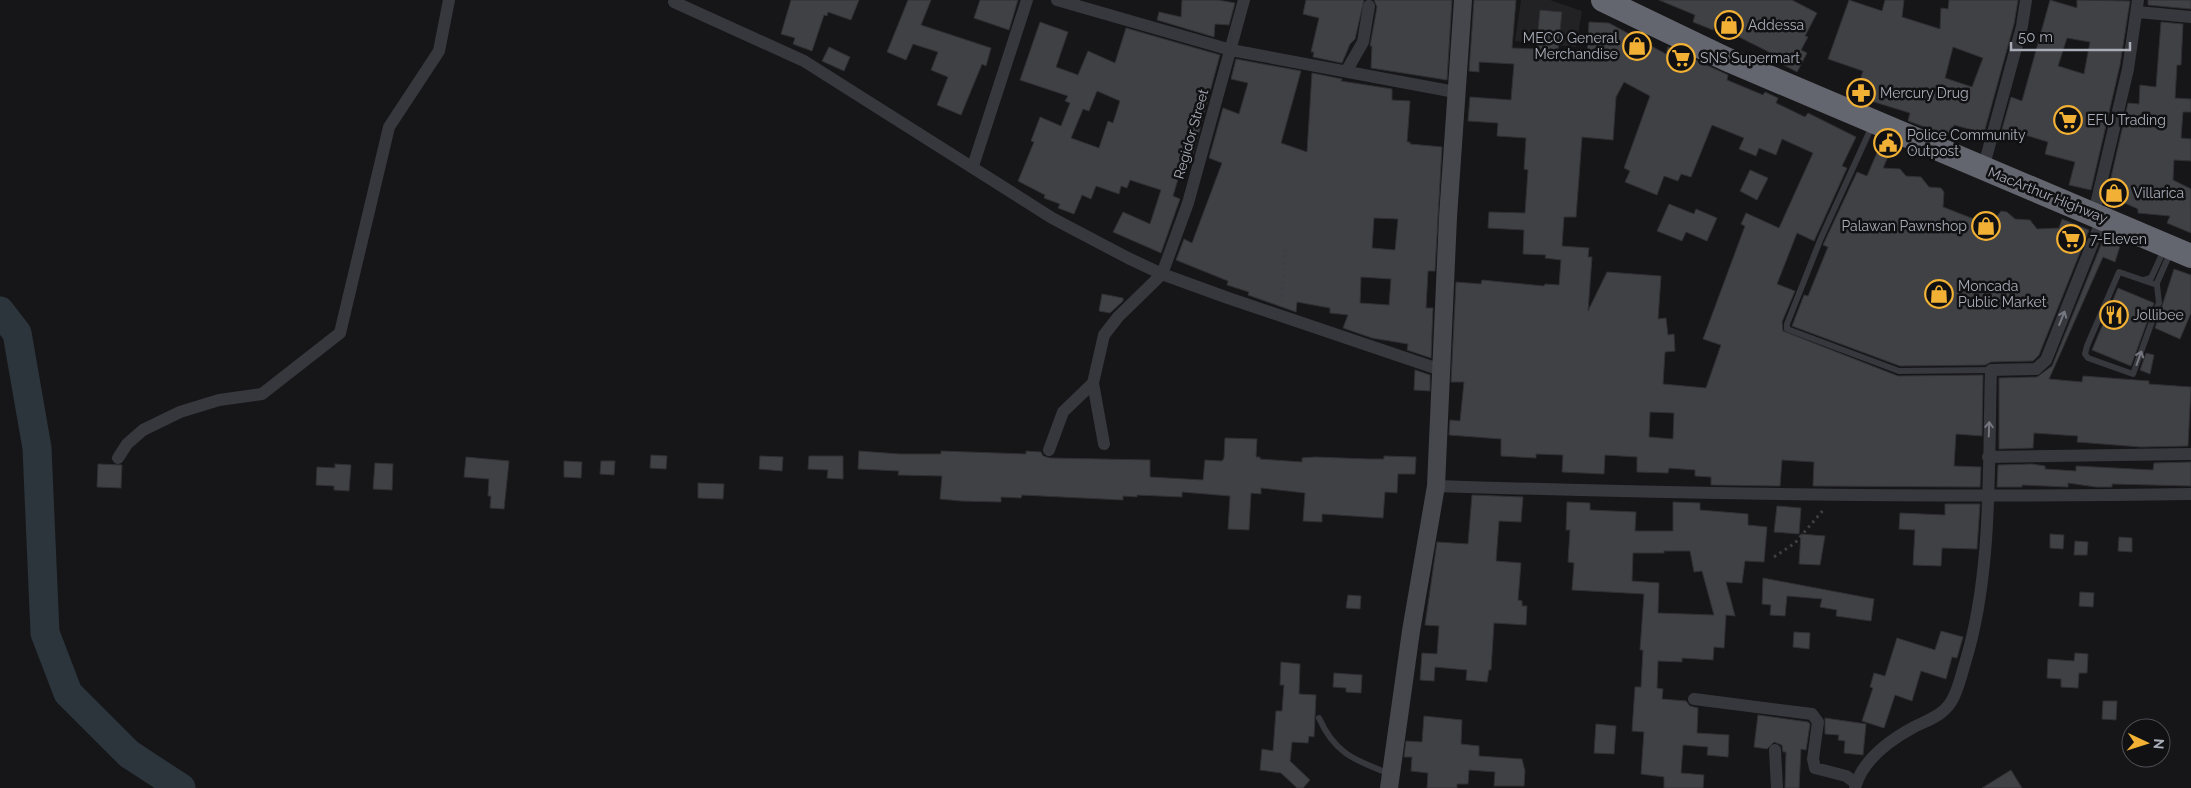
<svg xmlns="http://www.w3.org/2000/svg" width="2191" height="788" font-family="Raleway,sans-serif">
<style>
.built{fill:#222225}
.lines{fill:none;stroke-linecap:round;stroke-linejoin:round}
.river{stroke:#2c353c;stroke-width:29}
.building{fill:#404145;stroke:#303034;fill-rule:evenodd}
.path{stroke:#3d3f44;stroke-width:3;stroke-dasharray:2.5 4;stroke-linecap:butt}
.lane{stroke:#37383d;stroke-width:6}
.street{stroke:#37383d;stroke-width:12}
.secondary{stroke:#45474d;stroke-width:18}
.highway{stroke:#63666e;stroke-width:24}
.oneway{stroke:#757881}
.labels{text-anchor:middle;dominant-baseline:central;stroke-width:5;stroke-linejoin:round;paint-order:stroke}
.poi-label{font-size:14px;fill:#a8adb8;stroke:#111113;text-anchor:start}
.street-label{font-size:14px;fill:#a8adb8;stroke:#111113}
</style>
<rect width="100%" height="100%" fill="#161618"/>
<path class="built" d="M1521 0H1550L1582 11 1576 47 1515 41Z"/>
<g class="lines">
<path class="river" d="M0 311 17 333 37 448 45 633 68 693 129 754 181 788"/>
</g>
<path class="building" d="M791 0H859L851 20 828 12 827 16 824 15 812 51 793 44 795 38 781 34Z
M908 0H931L921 25 991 48 986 66 982 64 961 115 937 105 948 77 931 70 938 52 913 44 906 60 887 52Z
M980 0H1018L1009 30 974 18Z
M1182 0H1218L1235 3 1229 25 1215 24 1214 37 1157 20 1159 12 1181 17Z
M1306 0H1364L1355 39 1350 44 1342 63 1313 57 1314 52H1311L1319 18 1303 14Z
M1374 0H1452L1447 80 1371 68 1372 46H1370L1377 7Z
M1474 0H1516L1512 48 1536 49 1540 10 1562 12 1558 50 1587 56 1589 22 1609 23 1666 54 1668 47 1728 75 1727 80 1763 95 1765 92 1778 98 1776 103 1805 117 1808 113 1856 137 1842 166 1847 168 1814 241 1797 233 1777 284 1795 291 1782 322 1783 331 1898 376 1983 375 1982 436 1956 434 1954 466 1981 467 1980 487 1813 486 1814 462 1782 460 1780 486 1711 485V477L1695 476V470L1669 468 1668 473 1637 472V457L1605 455 1604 474 1562 472 1563 455 1536 454V458L1501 456V439L1449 435 1450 420 1460 421 1464 382H1451L1456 282 1481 284 1482 280 1544 286 1545 284 1559 285 1561 260 1545 258 1546 255 1523 254 1524 230 1488 228 1489 212 1525 213 1528 170 1524 169 1526 138 1497 136 1498 123 1468 121 1470 97 1511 100 1514 64 1479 62V72L1469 71ZM1624 82 1650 96 1624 168 1630 171 1625 182 1657 195 1664 176 1678 181 1681 174 1691 177 1712 125 1744 138 1739 149 1756 156 1759 148 1776 155 1782 139 1813 153 1779 228 1746 213 1741 224 1745 226 1703 339 1721 345 1706 388 1663 384 1665 352 1675 351 1674 334 1668 335 1666 318 1658 319 1661 276 1607 272 1588 311 1592 257H1588L1589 248 1562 246 1564 217H1576L1582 137 1613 140 1616 97ZM1650 412 1674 413 1673 439 1649 437Z
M1659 0H1792L1817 13 1805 36 1808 37 1801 50 1807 53 1797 72 1767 56 1769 52 1737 36 1739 33 1715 24 1713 30 1693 22 1695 15Z
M1849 0 1882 11 1885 0H1904L1902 17 1940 29 1941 8 1948 9 1949 0H2018L2014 24 1984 133 1954 125 1950 136 1908 121 1910 113 1855 96 1863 71 1828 59ZM1953 47 1983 58 1972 87 1945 78Z
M2050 0 2077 8V0L2130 1 2120 65 2091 190 2069 185 2075 162 2045 154 2048 142 2012 131 2009 142 1999 140 2011 97 2022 101ZM2067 38 2090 42 2084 74 2058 66Z
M2148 0H2191V9L2148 5Z
M1040 22 1068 32 1056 67 1078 75 1088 51 1115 63 1126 28 1220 55 1193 154 1186 152 1173 196 1180 199 1161 253 1113 232 1123 212 1150 224 1161 190 1130 180 1127 188 1121 186 1119 194 1096 186 1091 199 1082 195 1074 214 1058 208 1060 204 1044 198 1045 195 1018 181 1034 142 1031 141 1040 117 1061 126 1070 103 1065 101 1068 96 1020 80ZM1097 91 1120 101 1113 123 1108 121 1099 148 1071 138 1083 109 1089 111Z
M2161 22 2183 24 2181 65H2177L2175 98 2191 99V112H2183L2181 138 2191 139V161L2174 160 2173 180 2191 189V233L2167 223 2170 216 2138 213V209L2107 195 2128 103 2139 104 2140 85 2156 87Z
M829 47 850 57 844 71 822 61Z
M1236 59 1301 71 1281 143 1307 152 1312 73 1342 79 1341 81 1392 89V100L1410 101 1407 142H1410V144L1442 147 1435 271H1428L1426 308H1433L1431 358 1407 350 1408 344 1372 338 1343 328 1348 315 1330 313V308L1297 302 1296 312 1248 295 1249 292 1227 285 1228 281 1176 260 1184 239 1192 243 1222 163 1209 158 1223 108 1239 114 1248 83 1231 79ZM1374 218 1398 219 1395 250 1372 248ZM1361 277 1391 279 1389 305 1360 303Z
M1879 148 1890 152 1883 168 1900 169 1906 176 1921 177 1929 187 1941 188 1944 192 1943 207 1997 228V216L2001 211 2007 212 2015 219 2030 220 2037 229 2059 228 2062 219 2089 230 2039 355 2033 361 1991 362 1985 365 1900 366 1792 326 1804 295 1808 296 1828 247 1823 245 1857 172 1867 176Z
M1750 170 1768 178 1757 200 1740 191Z
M1669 204 1694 214 1696 209 1717 218 1707 241 1686 232 1682 241 1657 231Z
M2103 240 2120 246 2115 262 2103 257 2049 379 2082 382 2083 376 2149 381V384L2191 387 2188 446 2141 447 2077 442 2078 436 2034 433 2033 448 1999 449V378L2037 377 2052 366Z
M2174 269 2191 275V313L2180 339 2155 328Z
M2118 288 2154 303 2131 366 2092 350Z
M1102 294 1123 298V301L1110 313 1099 311Z
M2146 353 2154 355 2150 374 2140 370Z
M1415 370 1430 375V391L1414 390Z
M1225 438 1257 439 1256 457H1260V459L1302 462V458L1315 457 1369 459H1384V456L1416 457 1415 474H1398L1397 493 1385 492 1383 518 1322 514V522L1303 521 1305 493 1261 488V494L1251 493 1249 530 1228 529 1230 496 1182 492V497L1137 495V497L1123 496V500L1022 495 1021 498 1001 497V502L961 501 940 499 942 476 898 475 899 471 858 469 859 451 899 454H941V451L1026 454V451L1041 452 1043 456 1050 458 1150 460V477L1203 480 1205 460 1222 461 1224 458Z
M651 455 667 456 666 469 650 468Z
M760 456 783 457 782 471 759 469Z
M809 456H843V479L827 478 828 470 808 469Z
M466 457 509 461 504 509 490 508 491 496H488L489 479 464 477Z
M564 461 582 462 581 478 564 477Z
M601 461H615L614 475 600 474Z
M2191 462V486L2112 484V487H2096L2068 483V487L2022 485V487H1997L1998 465 2032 464 2045 466V469L2076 471V466L2153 470 2154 463Z
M375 463 393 464 392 490 373 489Z
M98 464 122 465 121 488 97 487Z
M335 464 351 465 349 491 334 490V486L316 485 317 467 335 468Z
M698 483 724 484 723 499 698 498Z
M1472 495 1523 497 1521 522 1499 521 1496 561 1521 563 1518 600 1522 601V606H1527L1526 625 1494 623 1491 670H1489L1487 682 1466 680 1467 670 1435 667 1434 681 1420 680 1422 653 1437 654 1439 626 1425 625 1437 542 1468 544Z
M1567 502 1590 503V510L1636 512 1635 531H1673V502L1700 503V510L1748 514V525L1767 527 1764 562 1745 561 1742 583 1726 582 1735 616 1726 615 1724 648 1714 647 1713 660 1682 658V662L1658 661 1657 688 1663 689 1662 699 1686 701 1690 706 1698 708 1697 733 1729 735 1728 757 1707 755 1708 747 1683 745 1681 773 1704 775 1703 788H1664V777L1641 774 1644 732 1632 731 1635 687H1641L1643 650H1640L1644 594 1572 590 1574 563 1568 562 1570 530H1566ZM1664 551H1690L1694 572 1702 571 1714 615 1658 613 1659 583 1632 581 1633 553H1664Z
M1945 504H1980L1977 549 1942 548 1941 566 1913 565 1915 530 1899 529 1900 513 1945 515Z
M1777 506 1801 508 1799 534 1774 532Z
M1801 534 1825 536 1820 565 1799 564Z
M2050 534 2064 535 2063 549 2050 548Z
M2119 537 2132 538V552L2118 551Z
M2075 541 2088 542 2087 555H2074Z
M1763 578 1874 599 1871 621 1836 616 1837 610 1820 607 1822 599 1787 596 1785 616 1770 615 1771 605 1762 604Z
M2080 592 2094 593 2093 607 2079 606Z
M1348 595 1361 596 1360 609 1346 608Z
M1941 631 1963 637 1957 658 1952 657 1946 679 1921 671 1912 701 1895 695 1884 728 1862 721 1873 688 1870 687 1874 673 1885 676 1897 638 1935 650Z
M1794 632 1810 633 1809 649 1793 647Z
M2075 653 2088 654 2087 673H2079L2078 688 2061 687V679L2047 678 2048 659 2074 661Z
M1281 662 1300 664 1299 694 1316 695 1314 737 1309 736 1308 743 1292 742 1290 761 1310 780 1303 788H1297L1281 773 1260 770 1262 749 1273 751 1276 711H1282L1284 685H1280Z
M1334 673 1362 675 1361 693 1346 692V688L1333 687Z
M2103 701H2117L2116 720 2102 719Z
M1758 715 1808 722 1810 724 1806 750 1801 749 1799 788H1785L1786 752H1783L1782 745 1774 742 1767 749 1754 747Z
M1424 716 1462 720 1461 744 1479 746V756L1522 759 1525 771 1524 786H1494L1495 772 1469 770 1468 784H1457V788H1427L1428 773 1411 771 1412 757H1404L1406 741 1422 742Z
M1825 718 1866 724 1863 755 1844 753 1845 741 1838 740 1839 735 1825 734Z
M1596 724 1616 726 1614 754 1594 753Z
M2011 770 2022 788H1982Z"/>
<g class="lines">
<path class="path" d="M1281 303 1286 244
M1774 557 1795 543 1825 508"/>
<path class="lane" d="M1872 126 1821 238 1787 324V329L1899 371 1991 370
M2144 280 2151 278 2164 250
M2157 285 2119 272 2087 346 2085 354 2088 358 2133 374 2158 305 2159 303 2157 285V283L2171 251
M1319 718C1335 754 1355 760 1390 774"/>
<path class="street" d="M1057 0 1231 50 1455 92
M674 2 804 61 1052 218 1128 258 1162 274 1228 298 1441 370
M2138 12 2191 17
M1347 70 1363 42 1369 6
M973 166 1027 0
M1983 169 2022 26 2026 0
M2094 213 2128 69 2138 0
M1093 383 1104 444
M1049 450 1063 412 1093 383 1104 335 1118 317 1162 274 1188 203 1244 0
M1988 457 2191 454
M118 458 127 444 143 430 180 412 219 400 262 394 340 333 389 127 439 51 449 0
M1436 486C1688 494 1939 498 2191 494
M1694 699 1812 714 1818 722 1813 759 1815 768 1846 776 1856 783
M1775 750 1777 788
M1855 788C1862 760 1890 740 1914 727 1928 720 1942 716 1951 702 1958 691 1961 676 1965 663 1993 573 1988 464 1991 370L2036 369 2046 360 2103 217"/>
<path class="secondary" d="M1389 788 1411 631 1436 486 1448 217 1463 0"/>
<path class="highway" d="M1603 0 1726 59 2191 256"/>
</g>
<defs><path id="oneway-shaft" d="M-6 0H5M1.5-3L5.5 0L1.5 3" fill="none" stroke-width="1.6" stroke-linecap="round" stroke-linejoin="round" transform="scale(1.25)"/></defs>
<g class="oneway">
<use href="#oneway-shaft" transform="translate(2062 318) rotate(-68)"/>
<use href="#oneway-shaft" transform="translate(2139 358) rotate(-70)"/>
<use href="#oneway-shaft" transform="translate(1989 429) rotate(-88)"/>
</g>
<defs>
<symbol id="shop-ring" viewBox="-11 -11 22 22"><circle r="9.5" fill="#111113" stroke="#f2b134" stroke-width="1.5"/><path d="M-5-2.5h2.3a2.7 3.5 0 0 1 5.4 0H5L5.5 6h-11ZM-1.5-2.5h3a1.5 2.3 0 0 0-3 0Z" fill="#f2b134"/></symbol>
<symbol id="supermarket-ring" viewBox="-11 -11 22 22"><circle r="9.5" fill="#111113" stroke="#f2b134" stroke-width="1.5"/><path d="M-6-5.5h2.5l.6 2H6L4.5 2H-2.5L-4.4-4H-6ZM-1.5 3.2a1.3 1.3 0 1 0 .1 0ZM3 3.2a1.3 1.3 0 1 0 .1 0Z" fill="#f2b134"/></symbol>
<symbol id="pharmacy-ring" viewBox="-11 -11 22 22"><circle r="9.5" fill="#111113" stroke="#f2b134" stroke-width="1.5"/><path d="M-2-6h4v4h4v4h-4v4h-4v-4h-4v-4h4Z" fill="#f2b134"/></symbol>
<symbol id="civic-ring" viewBox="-11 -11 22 22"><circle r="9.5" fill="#111113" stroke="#f2b134" stroke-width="1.5"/><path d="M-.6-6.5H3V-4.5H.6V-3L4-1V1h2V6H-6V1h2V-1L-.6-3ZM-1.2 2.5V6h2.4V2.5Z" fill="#f2b134"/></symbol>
<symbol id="restaurant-ring" viewBox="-11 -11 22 22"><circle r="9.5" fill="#111113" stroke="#f2b134" stroke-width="1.5"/><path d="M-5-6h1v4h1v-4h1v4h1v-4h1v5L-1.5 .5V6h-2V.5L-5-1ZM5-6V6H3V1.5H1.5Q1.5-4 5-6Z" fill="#f2b134"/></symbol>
</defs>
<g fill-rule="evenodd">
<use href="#shop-ring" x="1713" y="9" width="32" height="32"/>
<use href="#shop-ring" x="1621" y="30" width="32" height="32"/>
<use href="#supermarket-ring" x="1665" y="42" width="32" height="32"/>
<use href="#pharmacy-ring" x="1845" y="77" width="32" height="32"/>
<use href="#supermarket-ring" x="2052" y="104" width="32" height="32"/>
<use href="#civic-ring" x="1872" y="127" width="32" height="32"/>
<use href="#shop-ring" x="2098" y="177" width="32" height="32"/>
<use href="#shop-ring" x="1970" y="210" width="32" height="32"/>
<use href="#supermarket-ring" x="2055" y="223" width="32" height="32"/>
<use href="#shop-ring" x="1923" y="278" width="32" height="32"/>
<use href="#restaurant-ring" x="2098" y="299" width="32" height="32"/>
</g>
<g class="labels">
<g class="poi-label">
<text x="1748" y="25">Addessa</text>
<text x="1618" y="38" text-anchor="end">MECO General<tspan x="1618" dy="16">Merchandise</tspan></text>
<text x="1700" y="58">SNS Supermart</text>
<text x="1880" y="93">Mercury Drug</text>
<text x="2087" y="120">EFU Trading</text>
<text x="1907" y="135">Police Community<tspan x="1907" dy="16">Outpost</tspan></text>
<text x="2133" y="193">Villarica</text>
<text x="1967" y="226" text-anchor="end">Palawan Pawnshop</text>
<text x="2090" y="239">7-Eleven</text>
<text x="1958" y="286">Moncada<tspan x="1958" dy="16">Public Market</tspan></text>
<text x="2133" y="315">Jollibee</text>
</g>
<g class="street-label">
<text transform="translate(1191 134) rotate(-74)">Regidor Street</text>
<text transform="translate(2048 195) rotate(22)">MacArthur Highway</text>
</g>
</g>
<g transform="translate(2146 743) rotate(94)"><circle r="24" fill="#111113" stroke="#4d4f55"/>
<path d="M0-4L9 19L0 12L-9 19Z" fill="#f2b134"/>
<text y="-8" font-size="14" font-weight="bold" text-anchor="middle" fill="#a8adb8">N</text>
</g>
<path d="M2011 42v8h119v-8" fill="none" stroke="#a8adb8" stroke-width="2.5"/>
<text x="2018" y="42" font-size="15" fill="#a8adb8" stroke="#111113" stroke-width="4" paint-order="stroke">50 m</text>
</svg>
